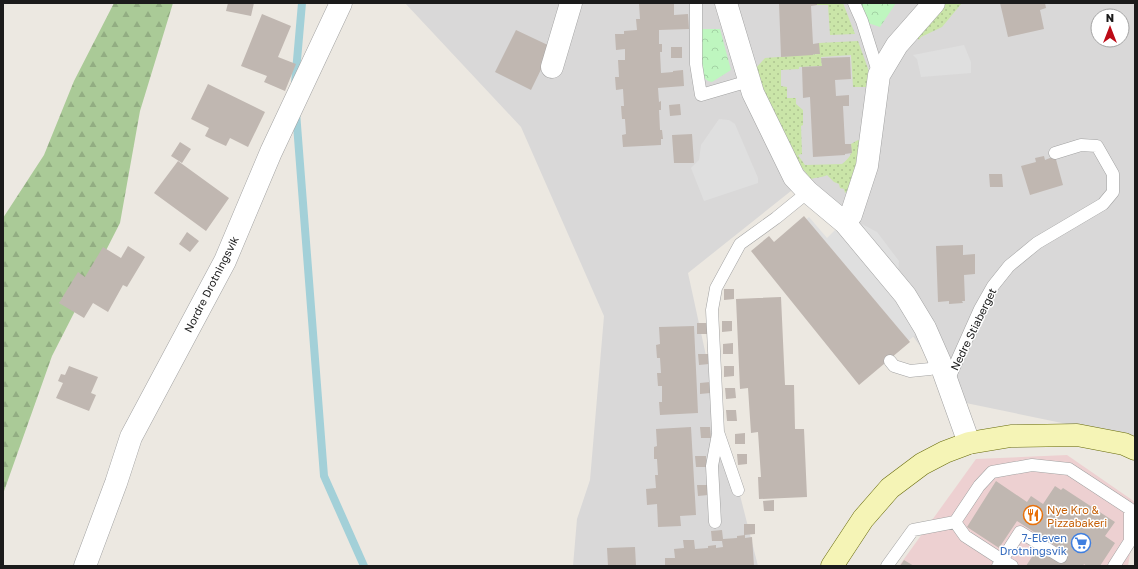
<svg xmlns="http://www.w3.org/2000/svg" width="1138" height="569" font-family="'Golos Text',sans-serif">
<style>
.residential{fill:#d9d8d8;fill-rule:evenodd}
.commercial{fill:#edd0d1}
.grass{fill:url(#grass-dots)}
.forest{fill:url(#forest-firs)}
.park{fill:url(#park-crowns)}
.parking{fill:#dfdfdf}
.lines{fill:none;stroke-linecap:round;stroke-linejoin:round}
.stream{stroke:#a3d0d8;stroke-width:8}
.building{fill:#c0b7b1}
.lane-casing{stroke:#a2a2a2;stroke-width:13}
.street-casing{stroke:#a2a2a2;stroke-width:23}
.secondary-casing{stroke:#676a0a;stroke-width:23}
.lane{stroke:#fff;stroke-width:12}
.street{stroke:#fff;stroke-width:22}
.secondary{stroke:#f5f4b6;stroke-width:22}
.labels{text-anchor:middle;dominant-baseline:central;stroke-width:3;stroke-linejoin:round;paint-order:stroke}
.street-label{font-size:11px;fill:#1b1b1b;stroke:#fff}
.food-label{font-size:11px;fill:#c56008;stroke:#fff;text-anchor:start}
.shop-label{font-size:11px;fill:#366cbe;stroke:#fff;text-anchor:end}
</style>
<defs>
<pattern id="grass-dots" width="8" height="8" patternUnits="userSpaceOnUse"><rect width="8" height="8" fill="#cae5a8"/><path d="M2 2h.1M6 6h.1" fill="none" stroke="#adc490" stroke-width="1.8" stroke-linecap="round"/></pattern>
<pattern id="forest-firs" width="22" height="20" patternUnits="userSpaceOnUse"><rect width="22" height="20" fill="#aaca97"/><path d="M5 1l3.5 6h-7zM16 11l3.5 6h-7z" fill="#92ad82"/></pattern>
<pattern id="park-crowns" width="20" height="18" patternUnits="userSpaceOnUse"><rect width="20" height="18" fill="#bef6bf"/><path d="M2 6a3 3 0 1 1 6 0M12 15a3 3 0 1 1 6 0" fill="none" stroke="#a3d2a4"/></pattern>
</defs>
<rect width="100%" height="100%" fill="#ece8e1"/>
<path class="residential" d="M405 3H1135V449L1115 434 961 402 801 183 688 273 715 397 758 566H573L577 519 590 480 604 316 521 127ZM1098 16H1122V40H1098Z"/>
<path class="commercial" d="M1067 455 1135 502V525L1128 566H899L976 459Z"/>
<path class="grass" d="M817 3H843L855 34 830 35 828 5H817Z
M941 3H962L942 27 921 37 919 40 916 36Z
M858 41 871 77V87H853L851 55 821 57 822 66 799 67V69L781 70V86L787 87V98H796V104L803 110V125L801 126 802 154 798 155 805 165 842 164C851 156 852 155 851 144L858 140 864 142 848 190 845 193 844 189 840 188 839 184 834 182 827 175C822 178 816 177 811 179L794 158 766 96 756 68 765 58 819 54V43Z"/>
<path class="forest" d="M114 3H173L140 111 120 223 52 356 3 494V218L44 155 74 81Z"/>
<path class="park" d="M855 3H896L880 27 862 21Z
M699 29H720L731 70 712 82 708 81 701 75Z"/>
<path class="parking" d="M964 45 971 62V73L921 77 917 59 913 55Z
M719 119 729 120 735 124 758 178V183L704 201 691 168 699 160 701 145Z
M809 217 827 238 835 230 859 256 900 306 919 332 861 380 760 258Z
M862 224 877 232 899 261 898 273 865 235Z"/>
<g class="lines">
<path class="stream" d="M295 83 302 3
M296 112 324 476 364 566"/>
</g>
<path class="building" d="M228 3H254L251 16 226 11Z
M639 3H674V15L688 14 689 29 659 30V44H662V52H660L661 73 673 72V71L683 70 684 86 658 88 659 102 661 101V110H659L660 130H662L663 139H661V145L623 147 622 135 626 134 625 119H622L621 106H624L623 89 616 90 615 77H619L618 60H625V49L616 50 615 34H624V31L637 30 636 19H640Z
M779 3H817V5L811 6 813 44 819 43 820 54H813V55L781 57Z
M1000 3H1045L1046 8 1040 10 1044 29 1008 37Z
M262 14 291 26 278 57 296 64 285 91 264 82 267 76 241 66Z
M516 30 552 47 531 90 495 72Z
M671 47H682V58H671Z
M850 57 851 79 835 80 836 96 849 95V106H843L845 144H851L852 153 845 154V155L813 157 810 97 803 98 802 67 822 66 821 58Z
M208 84 265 112 248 147 230 138 226 146 215 141 205 136 209 128 191 119Z
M680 104 681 115 670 116 669 105Z
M692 134 694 163H674L672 135Z
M180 142 191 149 182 163 171 156Z
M1044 156 1045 160 1055 156 1063 185 1030 195 1021 166 1036 162 1035 158Z
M178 161 229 198 206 231 154 193Z
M989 174H1002L1003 187H990Z
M804 216 910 342 859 385 751 251 769 236 774 242Z
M187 232 199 241 190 252 179 244Z
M963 245V255L975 254V274L964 275 965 301H962L963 303 949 304V301L938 302 936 246Z
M128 246 145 257 127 287 123 285 108 312 93 303 84 318 59 303 78 272 85 277 103 247 121 258Z
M724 289H734V299L724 300Z
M781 297 785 385H794L795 429H804L807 497 759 499 758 477H761L758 432 751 433 748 388 740 389 736 299Z
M722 321H732V331L722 332Z
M697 323H707L708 334H697Z
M694 326 698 413 660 415 659 402H662V386H658L657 373H661L660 358H657L656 345 660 344 659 327Z
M733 343V354H723V344Z
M698 354H708L709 364 699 365Z
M69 366 98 377 91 393 96 395 89 411 56 398 63 383 58 381 61 374 65 375Z
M724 366H734V376L724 377Z
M710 382V393L700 394V383Z
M725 388H735L736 398 726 399Z
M726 410H736L737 421H727Z
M691 427 696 515 680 516 681 526 658 527 657 504 647 505 646 489 656 488 655 475H658L657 459H654V447L657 446 656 429Z
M700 427H710L711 438H701Z
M745 433V444H735V434Z
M737 454H747V464L738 465Z
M695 456H706L707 467H696Z
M996 481 1027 502 1031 496 1043 504 1055 486 1061 490 1063 488 1115 522 1105 536 1115 543 1100 566H1087L1084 564 1083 566H1026L1037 549 1058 562 1065 552 1017 521 999 548 967 527Z
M697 485H707L708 495 698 496Z
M774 500V511H764L763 501Z
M744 524H755V534L744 535Z
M722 530 723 539 737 538V536L745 535V538L752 537 754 566H665V558H675L674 549 684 548 683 540H694L695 549 708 548V546L716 545V548L723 547 722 541H712L711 531Z
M635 547 636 566H608L607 548Z
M904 560 914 566H900Z"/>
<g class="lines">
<defs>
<path id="lane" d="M696 3V64L701 95 749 81
M854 3 862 21 879 75
M890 361 894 366 910 371 930 369 940 362
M946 378 951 374 980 309 993 286 1009 266 1037 243 1103 204 1113 192V174L1097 146 1081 145 1055 153
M738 490 718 432 712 310 716 288 740 244 776 218 808 192
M715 522 712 466 718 434
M1061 557 1020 532 1002 560 965 536 955 522 979 486 992 472 1032 465 1069 469 1130 509V541L1114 566
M887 566 913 530 955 522
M998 566 1002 560 1012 566"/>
<path id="street" d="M726 3 753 93 794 177 808 192 845 223 905 295 925 328 940 362 969 443
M552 67 571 3
M845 223 851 215 867 166 879 75 897 45 934 3
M85 566 116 483 131 437 225 261 271 152 341 3"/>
<path id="secondary" d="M832 566 863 519 890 488 922 464 945 452 969 443 1011 436 1077 435 1124 444 1135 449"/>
</defs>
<use href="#lane" class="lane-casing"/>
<use href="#street" class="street-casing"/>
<use href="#secondary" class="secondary-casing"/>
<use href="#lane" class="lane"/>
<use href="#street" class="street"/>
<use href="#secondary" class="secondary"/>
</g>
<defs>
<symbol id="restaurant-ring" viewBox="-11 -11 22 22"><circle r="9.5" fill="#fff" stroke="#e8710a" stroke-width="1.5"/><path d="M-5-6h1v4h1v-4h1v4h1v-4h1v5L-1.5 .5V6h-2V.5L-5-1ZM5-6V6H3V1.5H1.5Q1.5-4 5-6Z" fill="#e8710a"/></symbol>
<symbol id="supermarket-ring" viewBox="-11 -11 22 22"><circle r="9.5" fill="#fff" stroke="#3f7fe0" stroke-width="1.5"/><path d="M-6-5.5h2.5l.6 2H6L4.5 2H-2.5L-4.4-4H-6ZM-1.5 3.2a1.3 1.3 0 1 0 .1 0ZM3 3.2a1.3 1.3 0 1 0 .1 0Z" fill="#3f7fe0"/></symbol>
</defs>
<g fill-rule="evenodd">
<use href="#restaurant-ring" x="1022" y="504" width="22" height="22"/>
<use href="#supermarket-ring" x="1070" y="532" width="22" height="22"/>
</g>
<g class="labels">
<g class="street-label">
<text transform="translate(211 284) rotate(-63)">Nordre Drotningsvik</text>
<text transform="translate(973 329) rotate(-64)">Nedre Stiaberget</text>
</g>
<g class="food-label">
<text x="1047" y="509">Nye Kro &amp;<tspan x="1047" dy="13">Pizzabakeri</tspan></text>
</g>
<g class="shop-label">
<text x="1067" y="537">7-Eleven<tspan x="1067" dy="13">Drotningsvik</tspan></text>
</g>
</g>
<rect width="1138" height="569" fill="none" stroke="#1b1b1b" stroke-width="8"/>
<g transform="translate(1110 28)"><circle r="19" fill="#ffffff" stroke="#a4a4a4"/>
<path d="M0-3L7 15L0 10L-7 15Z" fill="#bc0a16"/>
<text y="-6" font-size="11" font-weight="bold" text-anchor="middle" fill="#1b1b1b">N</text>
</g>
</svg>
